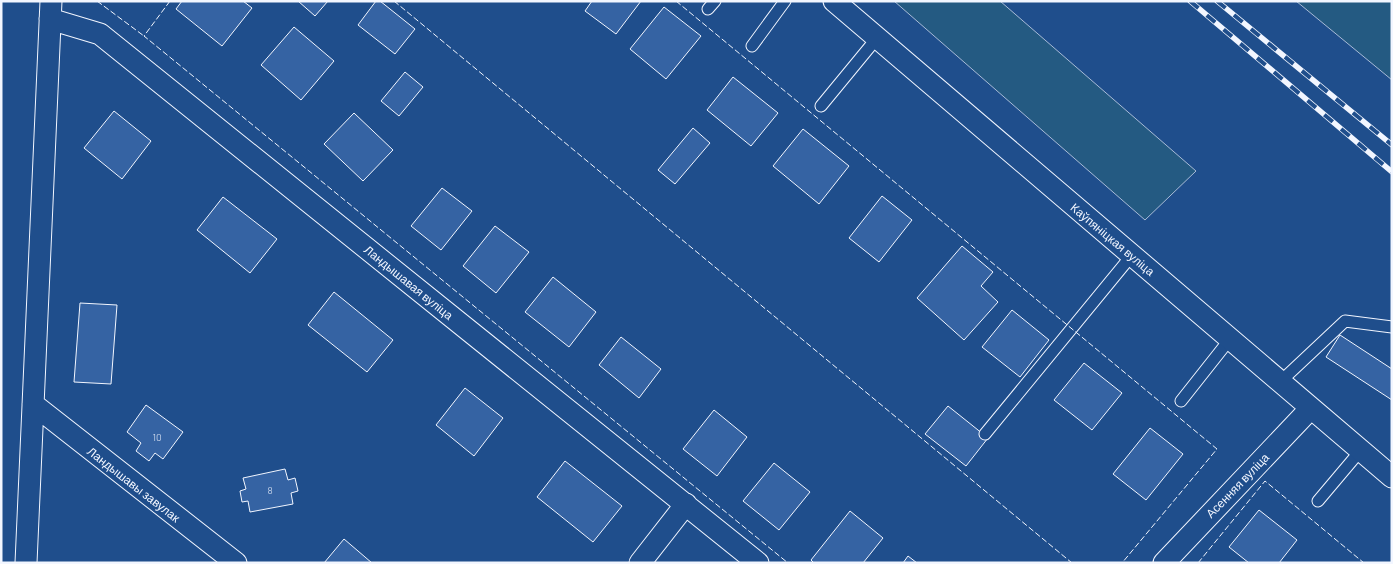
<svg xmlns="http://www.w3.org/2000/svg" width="1393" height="564" font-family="Barlow,sans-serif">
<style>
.green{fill:#245a82;stroke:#a8bbd7}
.building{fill:#3563a3;stroke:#f2f6ff}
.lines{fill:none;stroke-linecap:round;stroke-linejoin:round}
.service-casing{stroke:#f2f6ff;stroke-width:13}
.minor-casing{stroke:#f2f6ff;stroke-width:23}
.service{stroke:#1f4e8c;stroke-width:11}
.minor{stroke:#1f4e8c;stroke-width:21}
.rail-casing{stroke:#f2f6ff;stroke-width:5.5}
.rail{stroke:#1f4e8c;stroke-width:4;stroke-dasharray:11;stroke-linecap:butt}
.fence{stroke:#f2f6ff;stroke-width:1;stroke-dasharray:6 2.5;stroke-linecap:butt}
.labels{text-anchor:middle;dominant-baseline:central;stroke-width:4;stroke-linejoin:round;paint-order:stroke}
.number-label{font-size:10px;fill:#c3d1e8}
.street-label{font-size:12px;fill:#f2f6ff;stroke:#1f4e8c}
</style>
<rect width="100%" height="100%" fill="#1f4e8c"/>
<path class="green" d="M894 1H1000L1196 171 1145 220Z
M1296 1H1392V80Z"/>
<path class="building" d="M182 1H243L252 8 222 46 176 9Z
M298 1H328L315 16Z
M376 1H380L415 29 395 54 358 25Z
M592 1H641L616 34 585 11Z
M664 7 701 36 666 79 630 49Z
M294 27 334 61 301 100 261 65Z
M405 72 423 87 399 116 381 101Z
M733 77 778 113 751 146 707 110Z
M114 111 151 141 122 179 84 148Z
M354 113 393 150 363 181 324 144Z
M693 128 710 143 675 184 658 170Z
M803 129 849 166 819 204 773 166Z
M442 188 472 211 441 250 411 226Z
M882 196 912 220 879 262 849 238Z
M223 197 277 239 250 273 197 230Z
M495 226 529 252 496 293 463 266Z
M962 246 993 272 981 286 998 302 964 340 917 298Z
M553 277 596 312 569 347 525 312Z
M334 292 393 340 367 372 308 325Z
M80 303 117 305 111 384 74 382Z
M1012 310 1049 340 1020 377 982 347Z
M1340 335 1392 369V400L1326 357Z
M621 337 661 369 639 398 599 365Z
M1084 363 1122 393 1092 430 1054 400Z
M465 388 503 418 474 456 436 425Z
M146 405 183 432 163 459 155 453 149 461 136 451 141 443 127 432Z
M948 406 988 438 966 466 925 434Z
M714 410 747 437 717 476 683 449Z
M1150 428 1183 454 1146 500 1113 474Z
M565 461 622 506 593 542 537 497Z
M774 463 810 492 779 530 743 501Z
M285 469 288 480 295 478 298 491 291 493 293 504 250 512 248 501 242 502 240 491 246 489 243 478Z
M1259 510 1297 540 1279 563H1249L1229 547Z
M850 511 883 538 863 563H814L811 560Z
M344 539 372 563H324Z
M908 556 917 563H903Z"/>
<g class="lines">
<defs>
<path id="service" d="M708 9 715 1
M752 46 785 1
M821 106 877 38
M1280 382 1345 321 1392 327
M1181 401 1230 339
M985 434 1132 255
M1318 501 1361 450"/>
<path id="minor" d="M834 1 1392 477
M50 19 100 34 758 563
M33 404 236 563
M26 563 51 1
M640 563 686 504
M1164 563 1311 408"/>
</defs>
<use href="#service" class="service-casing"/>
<use href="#minor" class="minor-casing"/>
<use href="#service" class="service"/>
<use href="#minor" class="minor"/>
<defs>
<path id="rail" d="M1190 1 1392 172
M1217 1 1392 145"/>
</defs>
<use href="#rail" class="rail-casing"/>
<use href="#rail" class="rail"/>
<path class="fence" d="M97 1 144 36
M170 1 144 36 788 563
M394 1 1072 563
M676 1 1217 449 1122 563
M1198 563 1265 481 1364 563"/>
</g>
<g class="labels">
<g class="number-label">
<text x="157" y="437">10</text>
<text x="270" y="490">8</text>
</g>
<g class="street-label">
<text transform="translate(1113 239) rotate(40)">Каўпяніцкая вуліца</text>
<text transform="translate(409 282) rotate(39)">Ландышавая вуліца</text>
<text transform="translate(134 484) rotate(38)">Ландышавы завулак</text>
<text transform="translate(1237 485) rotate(-46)">Асенняя вуліца</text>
</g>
</g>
<rect width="1393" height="564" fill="none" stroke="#f2f6ff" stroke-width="5"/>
</svg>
